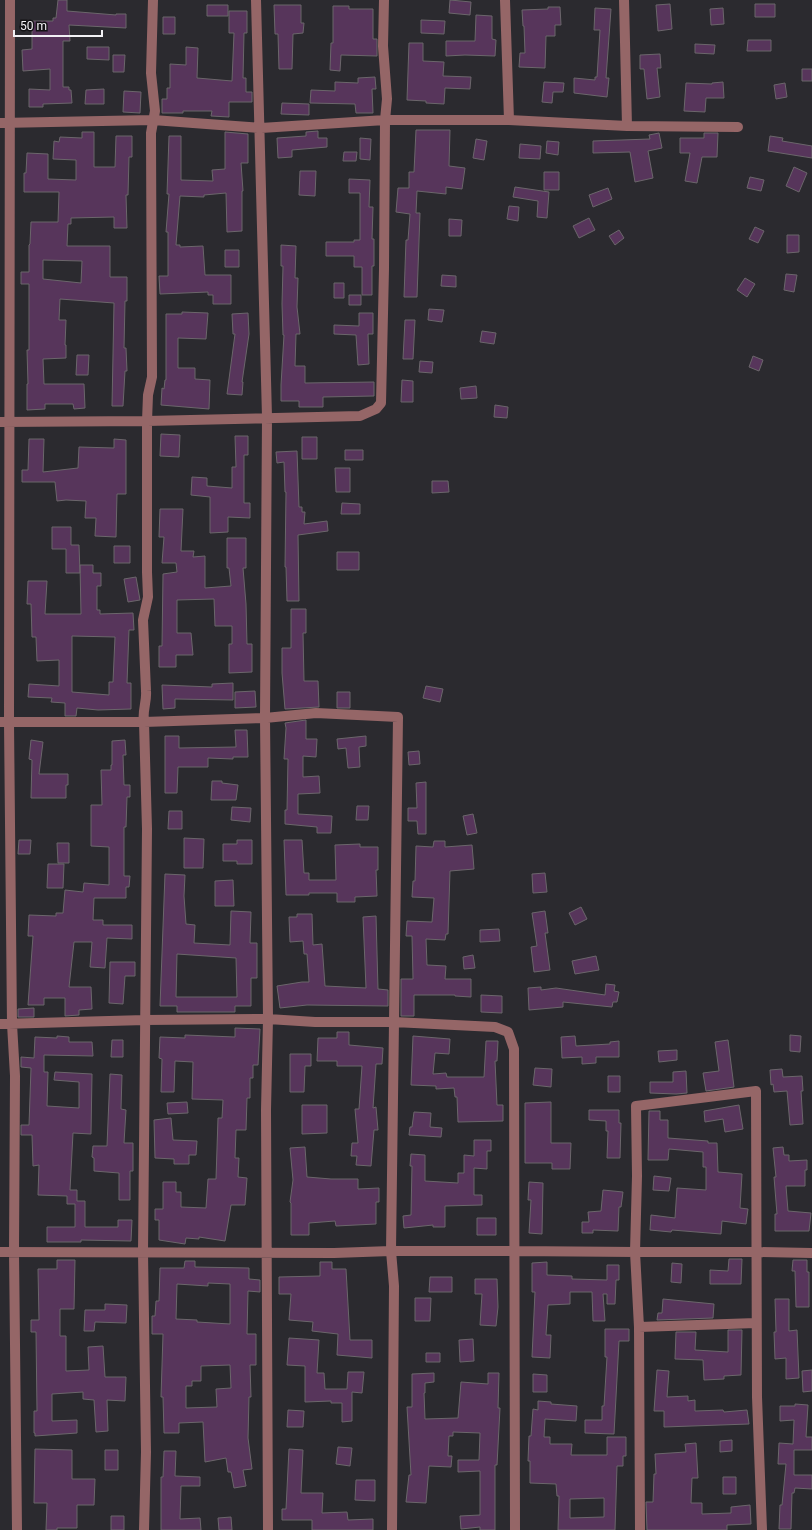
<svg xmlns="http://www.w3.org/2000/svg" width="812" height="1530" font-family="Roboto,sans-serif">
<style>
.building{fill:#57355b;stroke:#6b666b;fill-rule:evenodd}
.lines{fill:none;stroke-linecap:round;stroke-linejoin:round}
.minor{stroke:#956667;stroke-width:10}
</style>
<rect width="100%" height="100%" fill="#2b2a2f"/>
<path class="building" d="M58 0H67V11L116 15V14H126V28L69 25 70 41H63V87H69V90H71L72 103 43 104V107H29V89L50 90V69L23 71 22 50 32 49V21H53V18H56Z
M450 0 471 2 470 15 449 13Z
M670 4 672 29 658 31 656 5Z
M755 4H775V17H755Z
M207 5H228V16H207Z
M274 5H301V23H304L303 33 293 34 292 69H279L278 34H275Z
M333 6H349V9H373V39H377V56L341 55 340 71 330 70 331 43H333Z
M548 7H560L561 25H555V36H546L545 68 519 67 520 53H525L524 26H523L522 10 548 9Z
M595 8 611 9 606 78H609L607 97 574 93V78L595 80V77H597L600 30H594Z
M723 8 724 24 711 25 710 9Z
M229 11H247V33H244L243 78H246V92H252V102H229V117L211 116 212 111H183V113H162V99H167V88H170V64L186 65V47L198 48 197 78 232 81 234 33H229Z
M476 15 492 16V39L496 40 495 56 465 55 446 56V41H475Z
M163 17H175V34H163Z
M421 20 445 21 444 34 421 33Z
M748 40H771V51H747Z
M409 43H423V61L444 62 443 76 471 77 470 89 445 88 444 104 426 103V101L407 100Z
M695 44 715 45 714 54 695 53Z
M87 47H109V60L87 59Z
M660 54 661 68H657L660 97 647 99 644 69H640V55Z
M113 55H125L124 72H113Z
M802 69H812V81H802Z
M375 77 376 89H372L373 113H356L355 104 310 103 311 90 335 91V82L358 83V78Z
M544 82 564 83 563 92H553L552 103 542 102Z
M723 82 724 98H706L705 112 684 111 686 83 712 84V83Z
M785 83 787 97 776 99 774 85Z
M104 89V104H85L86 90Z
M124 91 141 92 140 113 123 112Z
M282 103 309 104V115L281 114Z
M416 130H450L449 166 465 168 462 189 446 187V194L417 191 416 213H420L417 297H404L406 240H408L410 214 396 212 398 188H409V172H414Z
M318 131V138H327V147L292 150V157L278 158 277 138 306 136V132Z
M82 132H94V167H115L116 136H132V157H129L128 195H126L127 228H114V217L71 218V224H68L67 246H110V277H127V301H125L124 348H126L127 371H125L123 406H112L114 303 60 299 59 320H66L65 345H66V358L43 359 44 384H84L85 408 74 409 73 404H45V409L27 410V384H28L27 350H29V284H21V272H29V245L30 244 31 222H58L59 192H24V173H26L27 153 48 154V179L76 180V160L53 159 54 141 59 142 60 137 82 138ZM43 260 82 261 81 283 43 279Z
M225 132 248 134V163H241L243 191H242V231L227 232 226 193 204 195V197L180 196 176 245H180V247L203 246 205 275H231V304H213V295H208V292L160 294 159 276H168V232H166L169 194H167L169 136H181V180L213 181 212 170 225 169Z
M659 133 662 148 648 151 653 178 635 182 630 152 593 153V141L650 139 649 135Z
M704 133H718L717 157H702L697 183 685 181 690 153H680V138H704Z
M770 136 783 138 782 141 812 146V158L768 151Z
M360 138 371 139 370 160 360 159Z
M476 139 487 141 484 160 473 158Z
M547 141 559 142 558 155 546 153Z
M520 144 541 146 540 159 519 158Z
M344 152H357L356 161H343Z
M794 167 807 173 799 192 786 186Z
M300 171H316L315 196 299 195Z
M544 172H559V190H544Z
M750 177 764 180 761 191 747 188Z
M349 179 370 180 369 207H373L372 239H374V266H372V295H362V267H354V256H326V242H354V240H360V193H349Z
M515 187 549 192 547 218 537 217 538 201 513 197Z
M608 188 612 199 593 207 589 195Z
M509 206 519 207 518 221 507 219Z
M589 218 595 230 579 238 573 226Z
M449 219 462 220 461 236H449Z
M755 227 764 231 758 243 749 239Z
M619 230 624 238 615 245 609 236Z
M787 235H799V252L787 253Z
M281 245 296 246 295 278H298L297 307 300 334H296L295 366H305V383L374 382V396L323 397V407H299V401H281V385L284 335H283L282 304 283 266H281Z
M225 250H239V267H225Z
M786 274 797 275 794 292 784 290Z
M442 275 456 276V287L441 286Z
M745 278 755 284 747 297 737 290Z
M334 283H344V298H334Z
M349 295H361V305H349Z
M429 309 444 310 442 322 428 320Z
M182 312 208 313 206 339 178 338V368H195V379L210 380 209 409 161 405 162 388 164 389 165 380H166V314H182Z
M248 313 249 334 242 382H243L242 395 227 394 235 334H233L232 314Z
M359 313H373V334H368L369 364 358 365 356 335 334 334V325L359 326Z
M405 320H415L413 359H403Z
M482 331 496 333 494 344 480 342Z
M77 355H89L88 375H76Z
M753 356 763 360 759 371 749 367Z
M420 361 433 362 432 373 419 372Z
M402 380 413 381V402H401Z
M476 386 477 398 461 399 460 388Z
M495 405 508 407 507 418 494 417Z
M161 434 180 435 179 457 160 456Z
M235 436H248V455H244V503H250V518L228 517V532L210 533V497L191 495 192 477 207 478V486L232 488V467H236Z
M302 437H317V459H302Z
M29 439H44L43 472 78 468 79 447 114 448V439L126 440V494H117L116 537 95 536 96 518H85L86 501 66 500 57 501 55 482H22V470H28Z
M345 450H363V460H345Z
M297 451 299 507H302V512H305L304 524 327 521 328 531 298 535 299 601H287L286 567H285L286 492H285L284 462 277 463 276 452Z
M335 468H350V492H336Z
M432 481H448L449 492 432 493Z
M342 503 360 504V514H341Z
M160 509H183L181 551H194L193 557 205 556V588L231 586 229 568H227V538H246V568H243L246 604 247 644H252V672L229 673V644H232V626H215L214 599 177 600V633H191L193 655H176V667H159V646H162L163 574 177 572 176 563H162L164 537H159Z
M52 527H71V545H79L80 573H66V549H52Z
M114 546H130V563H114Z
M337 552H359V570H337Z
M80 565H93V573H101V586H97V610H100V614L133 613 134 630H129L127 683H131V709L98 710 77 708 76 716H65V703L51 702 52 698 28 697 29 684 59 686V660L37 661 36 637H32L31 604H27L28 581H47L45 614H81ZM72 636 115 637 113 682H109V695L72 692Z
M136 577 140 600 128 602 124 579Z
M291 609H306V633H303L304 681H318L319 707 285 709 282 673V648H291Z
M233 683V700L175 699V708L163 709 162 685 212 687V684Z
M426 686 443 689 440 702 423 698Z
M255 691 256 707 235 708V692Z
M337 692H350V708H337Z
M306 720V739H317L316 757 303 756V777L319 776 320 793 298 794V814L332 816 331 833H317V827L285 824V810H287L288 759H284L286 728 285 723Z
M235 730H247L248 757H233V759L208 758V767H178L177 793H165V736H179V748L236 747Z
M366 736V746L359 747 360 767 348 768 346 748 338 749 337 739Z
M31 740 43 742 39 774H68V785H66V798H31L32 760 29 759Z
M125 740 126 755H123L124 785H130V797H127L126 827H124V876H130L129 887H126V898H94L93 920H103V925H132V939L107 938 105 968 90 967 92 942H74L69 987H91L92 1009 79 1010V1015L65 1016V998H44V1005H28L33 936H28L29 915 56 916V913H63L65 890 83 892 84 883 109 885V847L91 846V805H102L101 770H111V765H112V741Z
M419 751 420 764 409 765 408 752Z
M212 781H222V783L238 785 236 800H211Z
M426 782V834H418L417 821H408V808H417L416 783Z
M357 806H369L368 820H356Z
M232 807 251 808 250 822 231 820Z
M169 811H182V829H168Z
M473 814 477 833 467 835 463 816Z
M184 838 204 839 203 868H184Z
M19 840H31L30 854H18Z
M237 840H252V864H237V861H223V844H237Z
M284 840H302L304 873H309V880H336L335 845 360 844V847H378V870H376L377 896 355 897V902H337V893H309V895H286Z
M434 841H445V847L472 845 474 869 450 871 448 934H446L445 940 426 939 427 965 446 966 445 979H471V997L455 996V995H414V1016H401V979H413L412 936H406L407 921 432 922 434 898 412 897 413 881H415L416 846 433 847Z
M57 843H69V863H58Z
M48 864H64L63 888H47Z
M545 873 547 892 533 893 532 874Z
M165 874 185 875 184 896 186 924 195 925 194 943 230 945 231 911 251 912 250 943H257V978H251V1006H235V1012H177V1006H160ZM177 954 236 958 237 997H176Z
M233 880 234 906H215V881Z
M581 907 587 919 575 925 569 913Z
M545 911 548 933H545L550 970 534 972 531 947 537 946 532 913Z
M297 914H312L313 945 322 944 325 986 366 988 363 917 376 916 378 989 388 990V1006L307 1005 280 1008 277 986 302 982H309L307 954H304L303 941 290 942 289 917H297Z
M499 929 500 941 480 942V930Z
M473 955 475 968 464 969 463 957Z
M596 956 599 970 575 974 572 961Z
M110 962H135V976H125L123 1004 109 1003Z
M606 984 615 985 614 991 619 992 617 1002H613L612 1007 563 1002V1007L529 1010 528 988 541 987V990L556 988 605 995Z
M481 995 502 996V1013L481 1012Z
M34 1008V1017H18V1009Z
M235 1028 260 1029 258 1065H253V1078H250V1098H247L246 1130H236L235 1158H239L238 1177 247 1178 245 1205H231L225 1241 199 1237V1239L186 1238 185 1244 159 1240V1220H155V1209H163V1182H176V1192H181V1207L206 1208 208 1179H216L218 1118H222L223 1100 192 1099 193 1062 175 1061 174 1092H161L162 1059 159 1058 160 1037 185 1038V1035L235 1037Z
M337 1032H349V1045L383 1048 382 1064H376L373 1108 376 1107 378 1130H374L371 1166 356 1165 357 1156H351L352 1143H358L355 1109H359L362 1066H337V1061H317L318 1038H337Z
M790 1035 801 1036 800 1052 790 1051Z
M57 1036 69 1037V1042H92L93 1056 44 1055V1072H48L47 1106 79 1108V1082L54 1080 55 1072 92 1074 91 1134 73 1133 70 1190H77V1201H85V1227H118V1220H132L131 1241 81 1240V1242H47V1227H75V1204H67V1196L38 1195 39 1165 33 1166 32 1135H21V1125H29L31 1068 21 1067V1057L34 1058 35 1037 57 1038Z
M413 1036 450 1039 449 1054 435 1053 433 1074 446 1073 447 1077H484L486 1041H498L497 1061H495L497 1105H503V1121L458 1122 457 1097H455L454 1088 436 1089V1086L411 1085Z
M575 1036 576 1046 610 1044V1042L619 1041V1057H596V1063L582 1064V1057L562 1058 561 1037Z
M112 1040H123V1057H111Z
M728 1040 734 1087 706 1091 703 1073 719 1071 715 1042Z
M677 1050V1060L659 1062 658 1051Z
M290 1054H311V1066H305L304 1092H290Z
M535 1068 552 1069 551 1087 533 1085Z
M782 1069 783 1077 802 1076 803 1091H801L803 1124 790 1125 787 1091 774 1092 773 1084 771 1085 770 1070Z
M686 1071 687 1093 676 1094 650 1093V1082H673V1072Z
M110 1074 122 1075 121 1109 126 1110 124 1143H133V1171H130V1200H119V1173L94 1171V1158L92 1157 93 1146H107Z
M608 1076H620V1092H608Z
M187 1102 188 1113 168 1114 167 1103Z
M551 1102V1143H571L570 1169H552V1163H525V1103Z
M302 1105H327V1133L302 1134Z
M739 1105 743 1129 725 1132 723 1119 705 1122 704 1111Z
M589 1110H619V1123H621L620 1158H607L608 1131H606V1121L589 1120Z
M649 1111H660V1120H668V1138L708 1141V1143H717L718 1172 742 1174 740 1208 748 1209 746 1224 722 1221 721 1234 672 1230 671 1232 650 1230 651 1215 675 1218 677 1188 706 1190V1167H703V1152L669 1149 668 1160H648Z
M414 1112 431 1113 430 1127 442 1128 441 1137 409 1135 410 1127H412Z
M171 1118 173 1140 197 1141 196 1155H189V1164H174V1159L155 1158 154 1120Z
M474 1140H491V1151H487V1169L474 1168V1195H482V1205L445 1206V1227H433V1225L404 1228 403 1216 411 1215 412 1166H410L411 1154 425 1155V1181L458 1183V1173H464V1155L474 1156Z
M305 1147 307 1177 331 1179H358V1189L379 1188V1202H376V1224L336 1226 335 1221 309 1223V1235H291V1203L290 1202 293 1180 290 1148Z
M783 1147 784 1155H789V1161L807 1160V1170H805V1186H786L788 1211 811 1213 809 1231H775V1214H777L774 1177H776L773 1148Z
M654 1176 671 1178 669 1191 653 1190Z
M529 1182 543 1183 542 1234 529 1233 531 1200H528Z
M603 1190 623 1192 621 1207H619L618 1231 593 1230V1233H582V1222H589L588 1212 601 1211Z
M477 1218H496V1235H477Z
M729 1259H742L741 1284H710V1270L728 1271Z
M57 1260H75L74 1309H60V1336H66V1371L89 1370 88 1347 103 1346 105 1377H126L125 1401 107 1400 108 1431 96 1432 94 1400 83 1399V1392L52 1394V1421L77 1420V1433L35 1436V1433H34V1411H37L36 1332H31V1320H39L38 1269H57Z
M793 1260H807V1272H809V1307H796L795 1271H792Z
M185 1261H195V1267L249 1268V1279L260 1280V1292L248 1291 247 1334H256V1365H250L251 1397H249L248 1438 252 1469 243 1470 246 1486 234 1488 231 1472H228L226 1458 205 1462 203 1422 179 1423V1433H164L163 1397H161L163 1334H152V1316H155L156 1301H159L160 1268H184ZM208 1283 230 1284V1324L197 1322V1320L176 1319 177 1284 208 1286ZM230 1365 231 1388 216 1389 217 1407 186 1408V1386H192V1381H201V1366Z
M320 1262H332V1269H346L350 1340H372V1358L337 1355 338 1334 312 1331 313 1322 289 1320 291 1294H279V1277L320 1276Z
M547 1262V1275L572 1276V1279L607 1280V1265H619V1280H616L615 1304H607V1294H603L605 1321H593L592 1292H570V1304L548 1305 546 1335H551L550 1358 532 1357 535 1292H532V1263Z
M672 1263 682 1264 681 1283 671 1282Z
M430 1277H452V1292H429Z
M475 1279H497L498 1307 496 1326 480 1325 482 1294H475Z
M415 1298H431L430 1321H415Z
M663 1299 714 1304 713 1318 657 1320 658 1313H662Z
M775 1299H789V1331L797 1330 799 1378 786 1379V1358L775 1359 774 1332H776Z
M105 1304 127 1305 126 1323 95 1322 94 1331H84L85 1310H105Z
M605 1329H629V1341H619L614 1434 585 1433V1420H602V1406H604L607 1357H605Z
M728 1330H742L741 1375 724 1376V1379L704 1380 703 1360 675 1359 676 1332H696L695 1350 728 1352Z
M289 1338 319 1340 317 1373H324L325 1389H347L348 1372H364L362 1393 352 1392V1421L342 1422V1403H331V1401L305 1402V1366L287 1365Z
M473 1339 474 1361 460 1362 459 1340Z
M426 1353H440V1362H426Z
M657 1370 669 1371 667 1397 688 1396V1401L695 1400V1411L723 1410 724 1412 747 1410 749 1424 664 1427V1411H654Z
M812 1370V1391L803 1392 802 1371Z
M434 1373V1382L425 1383V1393H424L425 1419 458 1418 461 1382 488 1384V1373H499L498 1408H500L497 1465H495V1530H480V1527L461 1529 460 1516 480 1515V1471L458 1472V1460H479L480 1433 453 1432V1436H449L448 1456H452L451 1467 429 1466 426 1503 406 1502 409 1475H411L407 1407H412V1374Z
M533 1374 547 1375V1392H533Z
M538 1401 551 1402V1404L577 1406 576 1421 545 1419 544 1437H550V1444H572L571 1455H607V1437H626V1456H623V1466H617L615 1530H558L559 1496H557L556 1484 530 1483V1461H528L529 1436H531L533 1409 538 1410ZM604 1498V1517L570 1518V1499Z
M795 1404 808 1405 806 1437H812V1450H794V1475H812V1489L795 1488 794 1493H792L791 1529H779L780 1505H782L786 1464H778L779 1443 793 1444 794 1420 780 1421V1406H795Z
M288 1410 304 1411 303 1427H287Z
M732 1440V1451L720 1452V1441Z
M696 1443 698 1478H692L691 1503H702V1514L731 1513V1507L750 1505 751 1524 727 1525V1530H647L646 1502H653L654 1474H656L655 1454 686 1452 685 1444Z
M338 1447 352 1448 350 1466 336 1464Z
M35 1449 72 1450V1479H95L94 1505H77V1528H57V1530H46L47 1503H34Z
M289 1449 303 1450 301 1493H323L322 1513 347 1512 348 1520 373 1519V1530H312V1520H282V1509H286Z
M105 1450H118V1470H105Z
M164 1451H176L175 1476 200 1477V1486H181L180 1519 200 1518 201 1530H161V1477H163Z
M723 1477H736V1494H723Z
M356 1480H375V1501L355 1500Z
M111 1516H124V1530H111Z
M231 1517 232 1530H219L218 1518Z"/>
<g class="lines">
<path class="minor" d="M10 0 9 722 12 1024 15 1076 14 1251 17 1530
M256 0 267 417 265 718 268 1019 266 1110 268 1530
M505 0 509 120
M624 0 627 126
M0 123 153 120 261 128 385 120H509L627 126 738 127
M0 422 147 421 360 416 376 409 381 403 384 269 385 120 387 99 383 46 384 0
M0 722H144L265 718 316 713 398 717 391 1251 394 1286 392 1530
M0 1024 145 1020 268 1019 315 1022H394L495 1027 508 1032 514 1049 515 1530
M0 1252 334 1253 391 1251H514L635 1252H756L812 1253
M639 1327 756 1323
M144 1530 146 1452 143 1252 147 829 144 722C142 711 147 702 146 691L143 620 148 597 147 572V421L148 395 152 377 151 133 155 111 151 73 153 0
M640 1530 639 1327 635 1252 637 1176 636 1106 756 1091 757 1397 762 1530"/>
</g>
<path d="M14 30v6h88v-6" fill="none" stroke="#f2f1f5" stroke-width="2"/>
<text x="20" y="30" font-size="12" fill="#f2f1f5" stroke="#141315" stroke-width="3" paint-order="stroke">50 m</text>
</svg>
